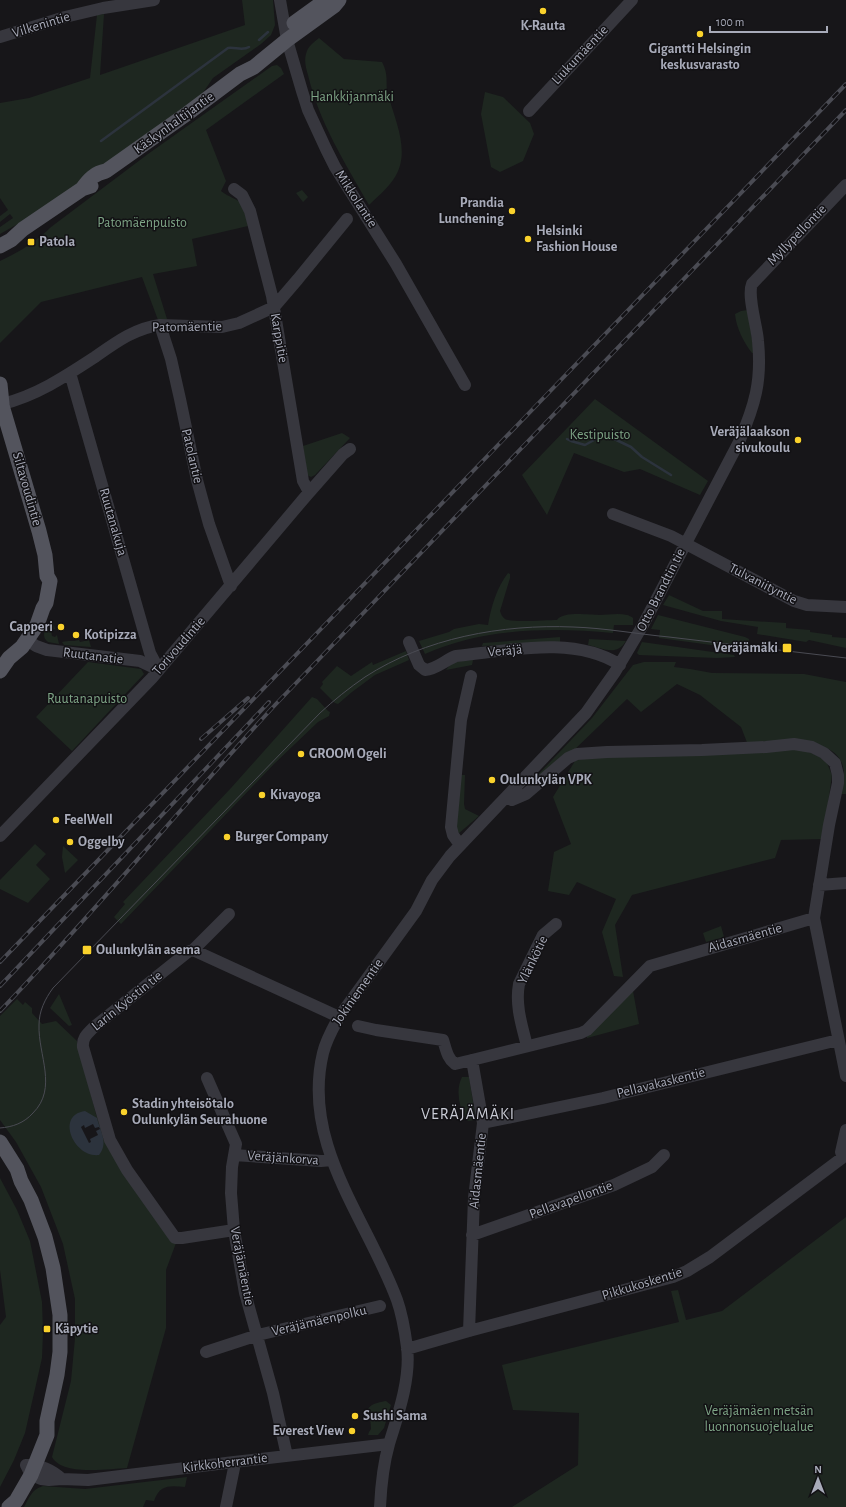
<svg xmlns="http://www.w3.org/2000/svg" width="846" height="1507" font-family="'Alegreya Sans',sans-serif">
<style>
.green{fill:#1e2720}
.water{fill:#2c333d}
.pier{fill:#171619}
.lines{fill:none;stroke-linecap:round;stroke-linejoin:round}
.stream{stroke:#2c333d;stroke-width:2.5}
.minor{stroke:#37373e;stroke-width:12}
.major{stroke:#53545d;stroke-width:15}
.tram{stroke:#4a4b53;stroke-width:1}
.rail-casing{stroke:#4a4b53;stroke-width:4}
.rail{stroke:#121114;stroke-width:2.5;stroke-dasharray:8;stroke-linecap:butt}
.poi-dot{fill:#fad22c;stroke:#121114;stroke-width:1.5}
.labels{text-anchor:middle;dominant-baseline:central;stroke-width:3;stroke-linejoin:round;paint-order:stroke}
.street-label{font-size:14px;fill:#a8abb9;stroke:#121114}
.poi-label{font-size:14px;font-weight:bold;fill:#a8abb9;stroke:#121114;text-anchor:start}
.park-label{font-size:14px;fill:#7ea586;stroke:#121114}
.quarter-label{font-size:16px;letter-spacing:1px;fill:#c9cbd5;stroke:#121114}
</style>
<rect width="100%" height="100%" fill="#171619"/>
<path class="green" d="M242 0H273L275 25 271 35 261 44 213 78 198 100 44 209 0 234V227L13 218 10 214 0 222V216L8 210 0 198V103L29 98 90 78 97 15 104 14 100 75 245 25Z
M319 38 344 59 382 62C390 77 384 84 389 98 397 125 411 155 393 180 387 189 377 197 369 205 345 163 319 122 308 75 306 68 304 61 306 54 308 46 313 43 319 38Z
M277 65 281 68 284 74 206 130 226 181 221 191C228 197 239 199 244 206 247 211 247 220 248 226L192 239 197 266 153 274 167 319 158 320 142 277 41 302 0 343V261C19 252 36 242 51 227L148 154 272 66Z
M485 92 503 97 530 123 534 134 523 161 500 172 491 167 481 114Z
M302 190 308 197 303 202 296 193Z
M748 310 754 353H752C744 343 736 327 735 314L741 311Z
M595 399 708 481 700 495 640 469 624 472 574 453 547 515 522 475Z
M342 433 350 438 315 475 311 477 307 475 303 446Z
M508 573 510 574V578L500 611C501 614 502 617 505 619 512 623 547 620 557 620 563 611 589 615 599 615 608 615 618 613 627 615 628 615 632 617 633 618V625H614L613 633C550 627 483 628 425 654L419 641 449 632 454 629 479 624 488 625C491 607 497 587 508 573Z
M669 595 703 611H722V619L786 623V628L810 630V632L832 635V637L846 638V648L809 640 806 642 757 634 758 627 721 621 663 605Z
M658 615 745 637 749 639 748 650 659 638 660 630 651 629Z
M53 622 55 629 51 630 52 636 55 637 57 635 59 644 48 642C41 637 45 630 47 624Z
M560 637V642L482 646 483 643Z
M589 639 626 641C616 657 603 648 588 645Z
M79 640 80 642 89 640 91 647 64 645 62 642C68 640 72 642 79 640Z
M642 642 734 655 735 657 717 658 639 655 637 653Z
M406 651 409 660 375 675 352 692 338 704 335 703 320 688 323 684 322 682 337 666 351 676 372 662 373 665Z
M473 660 472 665 446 670 452 662Z
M88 662 141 669 144 674 72 751 36 717Z
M644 662H676L674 667 690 669 712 673 804 674 846 682V794H841C842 788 844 781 844 775 844 731 776 744 748 745L741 727 700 695 677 684 641 712 627 699 572 752 532 781 592 718 633 665Z
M312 697 317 699 328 711 330 712 329 716 318 722 274 764 121 924 114 917 125 904 123 902 231 788Z
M796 748 817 755 827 763 832 775 823 839 781 840 775 858 632 895 615 925 623 977 614 976 602 932 616 899 577 882 569 895 548 891 554 852 571 844 553 797 575 761 590 757Z
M461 775H465L464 804 465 809 479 816 458 834 456 832Z
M35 844 46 854 36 865 50 879 28 903 0 889V880Z
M63 846 78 860 65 873 62 857Z
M721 926 724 937 706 942 703 933Z
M633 991 639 1024 587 1038V1035Z
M59 994 72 1025 69 1026 50 1008Z
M17 999 23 1005 25 1002 32 1008V1013L42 1024 56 1021 77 1041 96 1114 111 1150 176 1243 166 1270V1328L127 1468C109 1469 62 1476 52 1457L71 1381 75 1338V1299L63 1244 41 1187 16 1142 0 1120V1016Z
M462 1077H469L476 1120 468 1121 464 1119C460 1105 455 1091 462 1077Z
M0 1178 17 1210 30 1241 42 1302 43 1332 42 1358 25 1433 14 1460 0 1487V1325L6 1317 0 1270Z
M846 1217V1507H512L578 1465 579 1413 513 1410 502 1365 679 1322 671 1291 678 1290 686 1320 722 1311Z
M386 1401 391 1405 384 1428 378 1435H368L369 1432 371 1429 370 1415 366 1416C367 1404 376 1403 386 1401Z
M187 1477 185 1487C170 1486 160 1484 154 1501L146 1500 143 1507H24C29 1498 32 1489 43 1486L85 1489Z"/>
<path class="water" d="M85 1111 97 1118C100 1131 109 1143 99 1155 74 1158 55 1115 85 1111Z"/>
<path class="pier" d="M93 1124 95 1128 99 1127 100 1129 96 1131 98 1135 90 1139 91 1142 89 1143 81 1127 84 1125 85 1128Z"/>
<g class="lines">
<path class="stream" d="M259 40 268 32
M101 141 228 48C235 47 243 51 249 47
M567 439 571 441 585 445 603 435 608 436 631 447 642 457 671 475"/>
<path class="minor" d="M280 0 287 40 302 91 308 110 326 149 335 167 396 264 465 385
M0 37 65 17 103 8 154 0
M529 111 632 0
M234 189 242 195 250 211 272 296 303 481 309 492
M160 325 171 359 180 399 197 480 209 524 231 586
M70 373 150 653 159 670
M2 404C36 396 66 376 95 357 115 343 135 328 160 325L222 327 239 323 274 307 298 279 347 219
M613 514 671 536 794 601 807 605 846 607
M27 640 36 646 47 650 140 661 159 670
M409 642 419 665 425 670C437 669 445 660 456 656 507 651 574 635 620 665
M507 797 512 800 526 794 568 758 577 754 607 752 702 750 766 747 794 744 812 747 824 753 835 763 838 775V783L829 825 814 918 846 1076
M0 836 152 678 306 496 343 454 350 449
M460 845 453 835 451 827 461 720 471 676
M819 885 846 883
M193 950 229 914
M358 1026 376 1030 443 1040C446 1049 447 1058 455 1064L472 1060 581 1033 587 1030 650 966 814 918
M527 1046C522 1026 515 1005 519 984L543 935 556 924
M207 1078 236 1144 232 1167 231 1193 234 1230 245 1293 273 1393 287 1456
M483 1123 603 1098 838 1040
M234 1155 321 1161 332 1160
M843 1157 841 1152 846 1130
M234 1230 182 1238H175L173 1235 127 1170 110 1140 83 1047C82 1038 87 1034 94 1027L189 951 193 950 339 1017
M472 1235 614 1185 652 1167 664 1155
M469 1331 474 1198 483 1123 472 1060
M407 1349 469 1331 673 1277 687 1271 710 1257 846 1155
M206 1352 258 1335 380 1306
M62 1479C51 1469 40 1464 26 1465L31 1475 41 1479 49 1480 62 1479 88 1480 234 1462 389 1444
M226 1507 234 1468V1462
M380 1507C381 1486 383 1465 389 1444 398 1415 411 1378 407 1347 405 1332 402 1314 397 1300 367 1219 301 1144 323 1053 326 1040 333 1028 339 1017L416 911 432 880 450 856 586 713 615 672 643 625 739 442C755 405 762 381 758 341 757 326 747 296 752 284L846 185"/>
<path class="major" d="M294 23 326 0
M82 189C89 179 95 173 106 171L188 113 240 74 254 67 287 40 334 6 339 0
M0 246 11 240 23 229 82 189 91 186
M0 384 2 404
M0 399 39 531 45 555 47 576 50 581 46 603 43 608 37 625 22 647 9 658 0 671
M0 1142 17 1169 21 1181 31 1200 45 1237 53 1268 60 1315V1352L57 1375 47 1421V1435L31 1475 16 1501 9 1507"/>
<path class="tram" d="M0 1128C13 1127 24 1123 33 1113 58 1088 38 1055 39 1025 39 1011 45 999 53 988L320 713C334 700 349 688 365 677 425 638 502 624 573 627 605 628 637 634 669 637 728 644 787 651 846 658"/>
<defs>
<path id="rail" d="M201 739 248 698
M0 962 846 84
M0 986 269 702
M0 1011C95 912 182 806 275 705L846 110"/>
</defs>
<use href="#rail" class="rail-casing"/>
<use href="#rail" class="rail"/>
</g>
<g class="poi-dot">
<circle cx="543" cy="11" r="4"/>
<circle cx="700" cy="34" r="4"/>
<circle cx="512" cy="211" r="4"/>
<circle cx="528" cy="239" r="4"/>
<rect x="27" y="238" width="8" height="8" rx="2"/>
<circle cx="798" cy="440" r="4"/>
<circle cx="61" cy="627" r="4"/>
<circle cx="76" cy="635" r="4"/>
<rect x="782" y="643" width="10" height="10" rx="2"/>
<circle cx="301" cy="754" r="4"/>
<circle cx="492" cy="780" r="4"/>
<circle cx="262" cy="795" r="4"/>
<circle cx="56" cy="820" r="4"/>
<circle cx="227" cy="837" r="4"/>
<circle cx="70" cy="842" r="4"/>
<rect x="82" y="945" width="10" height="10" rx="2"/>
<circle cx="124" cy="1112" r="4"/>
<rect x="43" y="1325" width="8" height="8" rx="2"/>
<circle cx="355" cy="1416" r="4"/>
<circle cx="352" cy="1431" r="4"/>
</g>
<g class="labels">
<g class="street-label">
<text transform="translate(41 25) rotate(-17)">Vilkenintie</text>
<text transform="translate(580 55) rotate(-47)">Liukumäentie</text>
<text transform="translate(174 123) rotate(-36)">Käskynhaltijantie</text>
<text transform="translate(356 199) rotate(57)">Mikkolantie</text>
<text transform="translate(797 235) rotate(-46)">Myllypellontie</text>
<text transform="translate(187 327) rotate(-1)">Patomäentie</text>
<text transform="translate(279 338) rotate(80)">Karppitie</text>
<text transform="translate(192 456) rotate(77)">Patolantie</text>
<text transform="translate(27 489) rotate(74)">Siltavoudintie</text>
<text transform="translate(113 522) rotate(74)">Ruutanakuja</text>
<text transform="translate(763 584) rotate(27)">Tulvaniityntie</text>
<text transform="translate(661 590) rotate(-63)">Otto Brandtin tie</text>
<text transform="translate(179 646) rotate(-49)">Torivoudintie</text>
<text transform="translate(505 651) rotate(-5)">Veräjä</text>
<text transform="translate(93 656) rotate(7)">Ruutanatie</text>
<text transform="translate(745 938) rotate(-16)">Aidasmäentie</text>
<text transform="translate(533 960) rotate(-64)">Ylänkötie</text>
<text transform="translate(358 992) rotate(-55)">Jokiniementie</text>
<text transform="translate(127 1001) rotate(-39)">Larin Kyöstin tie</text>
<text transform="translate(661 1083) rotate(-14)">Pellavakaskentie</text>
<text transform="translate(283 1158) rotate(4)">Veräjänkorva</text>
<text transform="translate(478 1171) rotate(-84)">Aidasmäentie</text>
<text transform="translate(571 1200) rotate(-20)">Pellavapellontie</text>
<text transform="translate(242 1266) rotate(79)">Veräjämäentie</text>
<text transform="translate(642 1284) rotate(-17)">Pikkukoskentie</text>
<text transform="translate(319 1321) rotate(-13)">Veräjämäenpolku</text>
<text transform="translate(225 1463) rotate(-7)">Kirkkoherrantie</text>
</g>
<g class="poi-label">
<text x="543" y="26" text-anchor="middle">K-Rauta</text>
<text x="700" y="49" text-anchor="middle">Gigantti Helsingin<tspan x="700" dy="16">keskusvarasto</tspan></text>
<text x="504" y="203" text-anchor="end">Prandia<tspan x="504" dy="16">Lunchening</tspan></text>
<text x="536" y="231">Helsinki<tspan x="536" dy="16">Fashion House</tspan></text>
<text x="39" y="242">Patola</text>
<text x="790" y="432" text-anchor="end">Veräjälaakson<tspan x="790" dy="16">sivukoulu</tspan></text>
<text x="53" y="627" text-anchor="end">Capperi</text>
<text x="84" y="635">Kotipizza</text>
<text x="778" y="648" text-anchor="end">Veräjämäki</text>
<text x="309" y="754">GROOM Ogeli</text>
<text x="500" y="780">Oulunkylän VPK</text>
<text x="270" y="795">Kivayoga</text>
<text x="64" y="820">FeelWell</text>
<text x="235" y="837">Burger Company</text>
<text x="78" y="842">Oggelby</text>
<text x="96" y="950">Oulunkylän asema</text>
<text x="132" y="1104">Stadin yhteisötalo<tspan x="132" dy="16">Oulunkylän Seurahuone</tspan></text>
<text x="55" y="1329">Käpytie</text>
<text x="363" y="1416">Sushi Sama</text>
<text x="344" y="1431" text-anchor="end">Everest View</text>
</g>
<g class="park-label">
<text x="352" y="97">Hankkijanmäki</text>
<text x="142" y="223">Patomäenpuisto</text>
<text x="600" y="435">Kestipuisto</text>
<text x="87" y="699">Ruutanapuisto</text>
<text x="759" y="1411">Veräjämäen metsän<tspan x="759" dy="16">luonnonsuojelualue</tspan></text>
</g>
<g class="quarter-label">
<text x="468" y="1114">VERÄJÄMÄKI</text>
</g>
</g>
<g transform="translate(818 1479)" stroke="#121114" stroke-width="3" paint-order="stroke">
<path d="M0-3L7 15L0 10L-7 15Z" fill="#a8abb9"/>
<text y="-6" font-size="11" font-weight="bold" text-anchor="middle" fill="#a8abb9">N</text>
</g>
<path d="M710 26v6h117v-6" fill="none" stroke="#a8abb9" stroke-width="2"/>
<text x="716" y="26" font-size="12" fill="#a8abb9" stroke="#121114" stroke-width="3" paint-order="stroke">100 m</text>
</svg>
